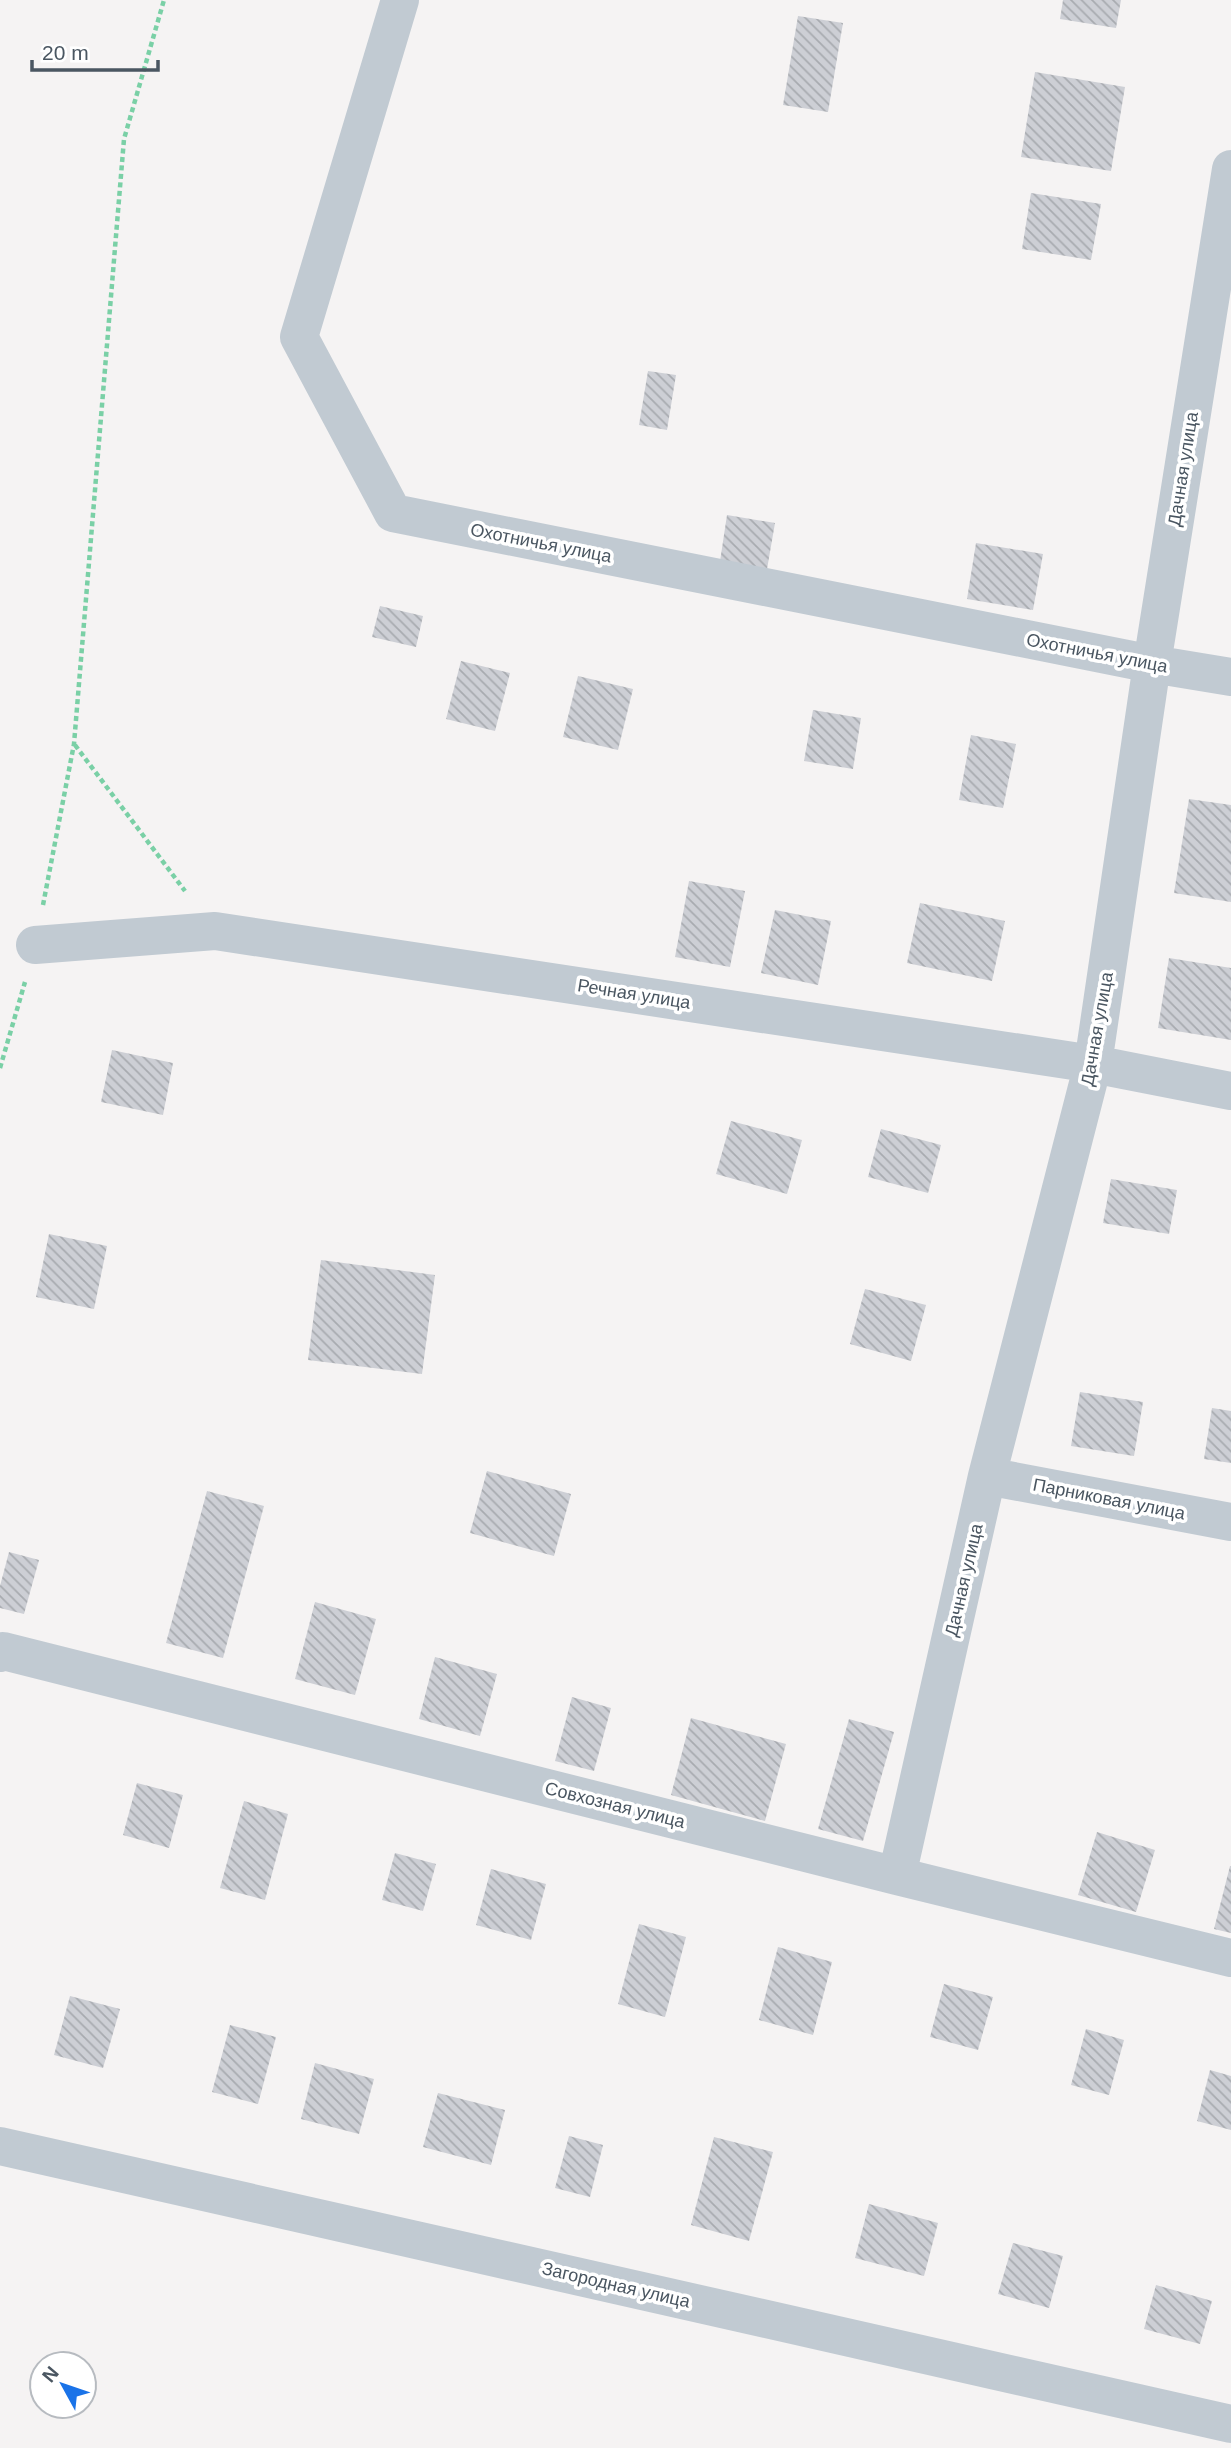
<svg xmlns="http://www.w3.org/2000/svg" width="1231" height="2448" font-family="Helvetica,sans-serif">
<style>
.building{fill:url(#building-back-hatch)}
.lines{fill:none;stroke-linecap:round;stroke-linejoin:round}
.path{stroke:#7ad0a6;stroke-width:4.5;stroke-dasharray:5 3.5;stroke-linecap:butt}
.minor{stroke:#c1cad2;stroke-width:38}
.labels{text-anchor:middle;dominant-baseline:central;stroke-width:7;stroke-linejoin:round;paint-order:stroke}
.street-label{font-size:18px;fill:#4a5661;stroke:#fff}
</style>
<defs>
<pattern id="building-back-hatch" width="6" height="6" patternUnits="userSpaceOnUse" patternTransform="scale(1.75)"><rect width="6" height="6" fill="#cdcfd5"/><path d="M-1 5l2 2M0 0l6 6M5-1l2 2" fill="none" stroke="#a8abb0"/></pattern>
</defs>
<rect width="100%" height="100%" fill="#f5f3f3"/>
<path class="building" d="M1063 0H1121L1116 28 1060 19Z
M798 16 843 23 828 112 783 105Z
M1035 72 1125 87 1111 171 1021 157Z
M1031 193 1101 204 1091 260 1022 249Z
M648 371 676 375 667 430 639 425Z
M727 515 775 523 766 575 719 568Z
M976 543 1043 554 1033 610 967 599Z
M380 606 423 616 416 647 372 637Z
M461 661 510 673 495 731 446 719Z
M578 676 633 689 618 750 563 737Z
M813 710 861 718 853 769 804 761Z
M971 735 1016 744 1003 808 959 800Z
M1189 799 1231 805V902L1174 893Z
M689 881 745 891 730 967 675 957Z
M920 903 1005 921 992 981 907 963Z
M775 910 831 921 818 985 761 973Z
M1169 958 1231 968V1040L1158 1028Z
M112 1050 173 1063 163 1115 101 1102Z
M731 1121 802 1140 787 1194 716 1174Z
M881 1129 941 1145 928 1193 868 1177Z
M1111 1179 1177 1190 1169 1234 1103 1223Z
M49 1234 107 1246 94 1309 36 1297Z
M321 1260 435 1275 422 1374 308 1360Z
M865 1289 926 1305 911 1361 850 1344Z
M1080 1392 1143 1402 1134 1456 1071 1446Z
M1212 1408 1231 1411V1463L1204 1459Z
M487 1471 571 1494 554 1556 470 1533Z
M207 1491 264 1506 223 1658 166 1643Z
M9 1552 39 1560 24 1614 0 1608V1586Z
M315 1602 376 1619 355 1695 295 1679Z
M435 1657 497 1674 480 1736 419 1719Z
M572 1697 611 1708 594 1771 555 1761Z
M691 1718 786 1744 765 1821 671 1795Z
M849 1719 894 1732 863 1841 818 1829Z
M137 1783 183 1795 169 1848 123 1835Z
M244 1801 288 1814 265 1900 220 1888Z
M1097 1832 1155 1850 1136 1912 1078 1895Z
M395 1853 436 1864 423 1911 382 1900Z
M1230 1866H1231V1933L1214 1929Z
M491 1869 546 1884 531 1940 476 1925Z
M639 1924 686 1937 665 2017 618 2004Z
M778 1947 832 1962 813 2035 759 2020Z
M944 1984 993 1997 978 2050 930 2037Z
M70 1996 120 2009 103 2068 54 2055Z
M230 2025 276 2037 258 2104 212 2092Z
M1086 2029 1124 2040 1109 2095 1071 2085Z
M315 2063 374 2079 359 2134 301 2119Z
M1210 2070 1231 2076V2130L1197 2121Z
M438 2093 505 2110 491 2165 423 2147Z
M569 2136 603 2145 590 2197 555 2188Z
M714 2137 773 2152 749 2241 691 2225Z
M869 2204 938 2223 924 2276 855 2258Z
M1013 2243 1063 2256 1049 2308 998 2294Z
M1156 2285 1212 2301 1200 2344 1144 2329Z"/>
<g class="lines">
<path class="path" d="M75 745 185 891
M43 905 74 744 124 139 164 0
M0 1068 25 982"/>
<path class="minor" d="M400 0 299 337 393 513 1152 664 1231 677
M35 945 215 931 1093 1064 1231 1091
M987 1476 1231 1522
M0 1653 3 1651 897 1876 1231 1958
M897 1876 987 1476 1093 1064 1152 664 1231 169
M0 2146 1231 2424"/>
</g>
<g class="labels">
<g class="street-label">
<text transform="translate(1183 469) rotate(-81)">Дачная улица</text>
<text transform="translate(541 543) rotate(11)">Охотничья улица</text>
<text transform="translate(1097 653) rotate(11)">Охотничья улица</text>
<text transform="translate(634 994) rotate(9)">Речная улица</text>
<text transform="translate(1097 1029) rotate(-80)">Дачная улица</text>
<text transform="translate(1109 1499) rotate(11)">Парниковая улица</text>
<text transform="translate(964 1580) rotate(-77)">Дачная улица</text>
<text transform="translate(615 1805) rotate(14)">Совхозная улица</text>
<text transform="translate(616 2285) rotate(13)">Загородная улица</text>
</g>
</g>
<g transform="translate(63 2385) rotate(310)"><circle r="33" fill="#ffffff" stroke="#b7bbc0" stroke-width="2"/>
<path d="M0-5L12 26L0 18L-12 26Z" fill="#1a73e8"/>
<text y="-10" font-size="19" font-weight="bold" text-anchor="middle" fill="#4a5661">N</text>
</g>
<path d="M32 60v10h126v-10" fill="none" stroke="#4a5661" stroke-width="3.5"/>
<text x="42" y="60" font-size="21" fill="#4a5661" stroke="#ffffff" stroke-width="5" paint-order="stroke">20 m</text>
</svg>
